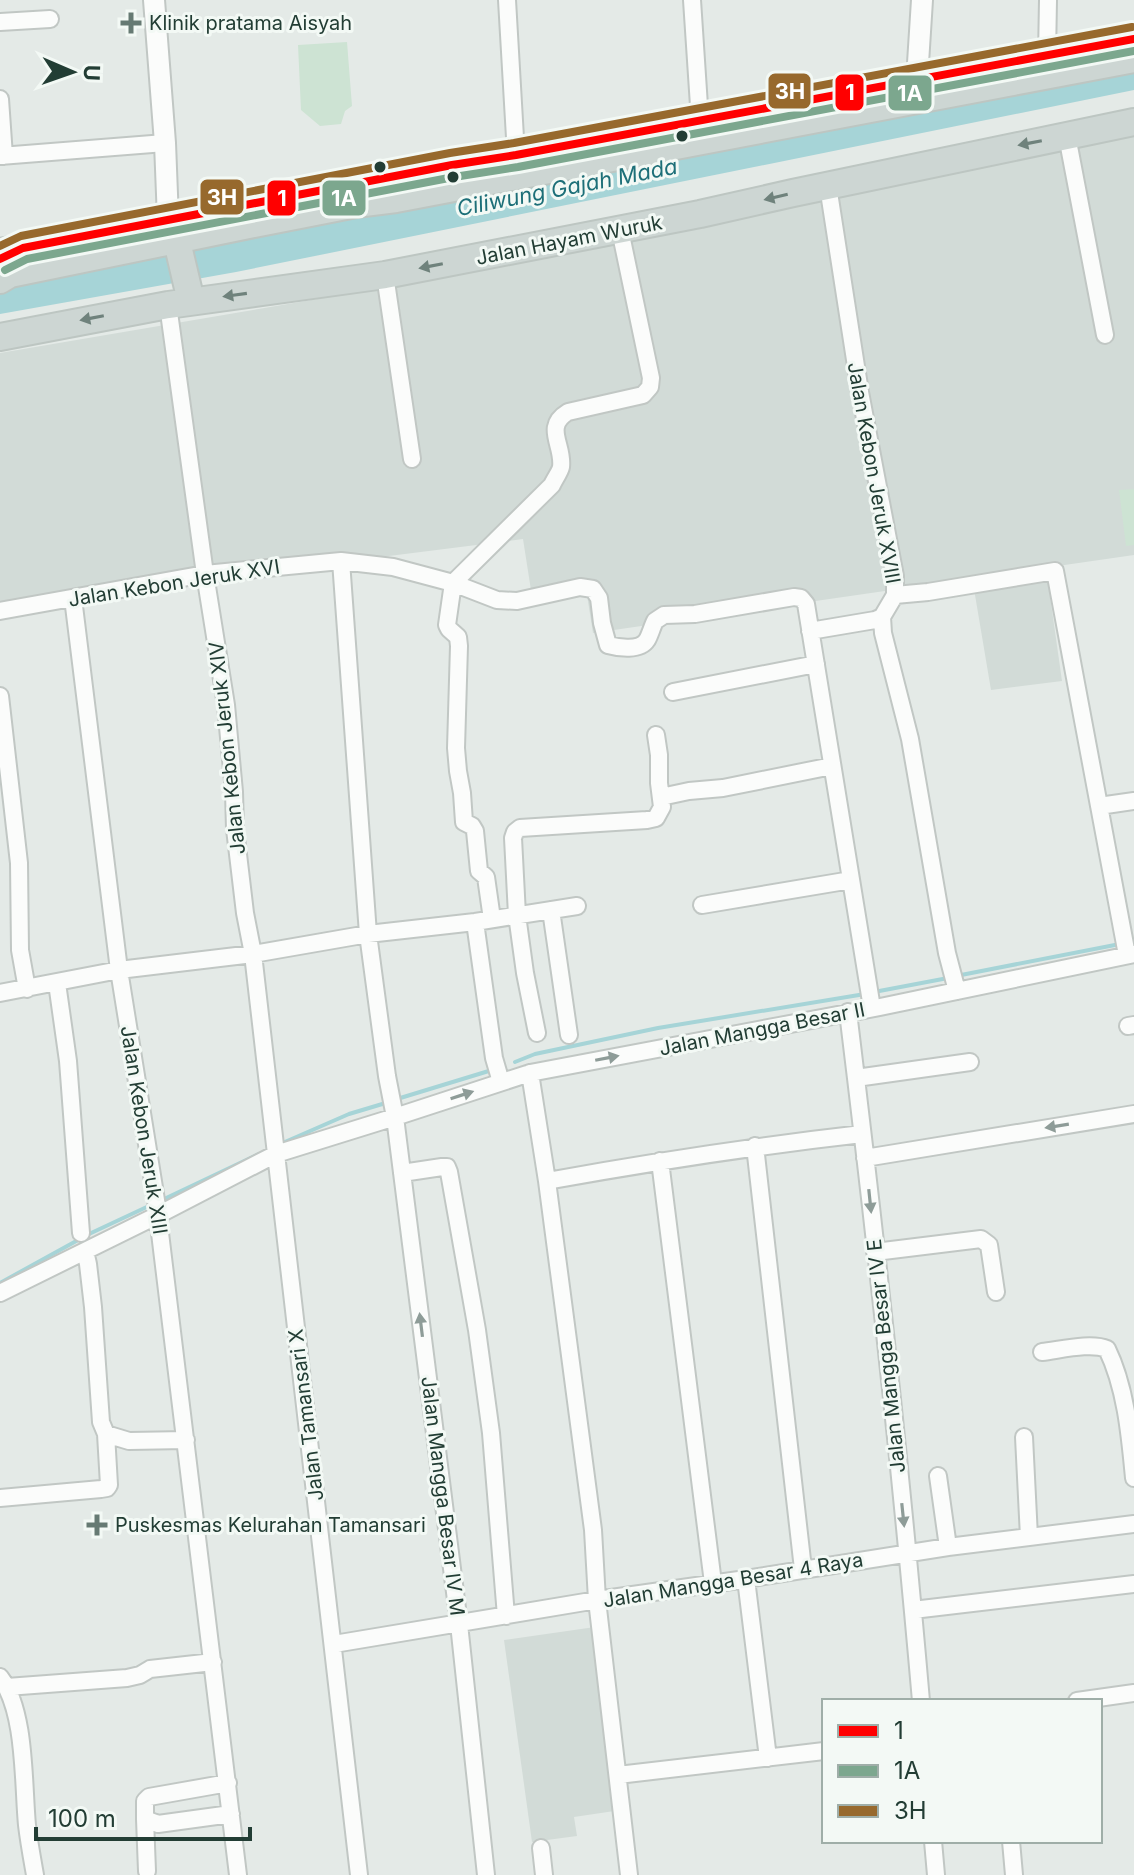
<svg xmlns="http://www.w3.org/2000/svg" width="1134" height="1875" font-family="Inter,sans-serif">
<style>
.built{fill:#d2dbd7}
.green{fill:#cde3d3}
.water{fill:#a6d4d7}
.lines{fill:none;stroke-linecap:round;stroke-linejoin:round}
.stream{stroke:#a6d4d7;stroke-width:4}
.minor-casing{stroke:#c1c7c4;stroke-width:20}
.tertiary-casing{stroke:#c1c7c4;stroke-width:24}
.primary-casing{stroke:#bdc6c2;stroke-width:30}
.minor{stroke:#fbfcfb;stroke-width:16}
.tertiary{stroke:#fbfcfb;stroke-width:20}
.primary{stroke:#cdd6d3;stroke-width:26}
.bus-1-casing{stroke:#f3f9f5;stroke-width:14}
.bus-2-casing{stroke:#f3f9f5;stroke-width:14}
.bus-3-casing{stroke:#f3f9f5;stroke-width:14}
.bus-1{stroke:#f00;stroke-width:8}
.bus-2{stroke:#7ca78e;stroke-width:8}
.bus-3{stroke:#97692d;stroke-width:8}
.oneway{fill:#6f827c}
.oneway2{fill:#8e9c98}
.poi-dot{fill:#667a73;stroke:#f3f9f5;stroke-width:3}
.bus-dot{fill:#223d34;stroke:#f3f9f5;stroke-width:3}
.labels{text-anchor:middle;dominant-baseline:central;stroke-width:6;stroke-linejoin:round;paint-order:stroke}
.poi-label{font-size:20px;fill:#223d34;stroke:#f3f9f5;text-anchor:start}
.street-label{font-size:20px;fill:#223d34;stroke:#f3f9f5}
.water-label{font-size:22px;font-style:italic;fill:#1d6f78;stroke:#f3f9f5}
.line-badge{stroke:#f3f9f5;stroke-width:3}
.badge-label{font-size:22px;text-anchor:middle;font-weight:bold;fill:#fff}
</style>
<rect width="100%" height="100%" fill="#e4eae7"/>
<path class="built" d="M1134 125V555L593 633 587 595 533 603 523 539 0 605V353L388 287Z
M1047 575 1062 681 991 690 974 589Z
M595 1627 621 1810 574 1817 577 1836 532 1842 504 1640Z"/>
<path class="green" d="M347 42 352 106 345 111 341 124 320 126 301 110 298 45Z
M1134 489V545L1126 546 1119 490Z"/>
<path class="water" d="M1134 62V90L236 272 0 314V283Z"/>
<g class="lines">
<path class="stream" d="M956 976 1120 944
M874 992 948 978
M515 1062 535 1054 658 1028 865 994
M397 1099 492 1070
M278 1145 349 1114 389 1102
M162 1200 259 1154
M0 1283 89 1234 151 1205"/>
<defs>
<path id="minor" d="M507 0 516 155
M692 0 700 121
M0 22 50 19
M1047 56 1048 0
M0 99 4 156
M1067 136 1105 335
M0 156 165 143
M828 186 860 392 895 576V595L882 617 883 633 910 739 947 953 957 991
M385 275 412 459
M168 305 205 574 226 705 234 792 235 829 245 913 253 954 359 1875
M341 561 368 934 387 1076 395 1117 459 1624 486 1875
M453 583 552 485C554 480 560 472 561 467 564 445 543 427 568 412L643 395 650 387 651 378 620 230
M453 583 447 625 449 629 458 637 459 646 456 748 458 771 462 793 464 822 472 826 475 831 479 871 486 877 492 919
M895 595 928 592 1055 571 1127 955
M73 598 119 970 156 1200 238 1875
M0 611 205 574 341 561 393 567 453 583 497 600 517 601 580 587 593 589 599 598 602 623 608 645C619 648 640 651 647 640 650 635 652 627 655 621L664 615 695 614 794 597 801 598 806 604 872 1008
M810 631 875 620 882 617
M673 692 816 664
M0 696 19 863 20 950 27 989
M661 797 689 791 723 788 832 766
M1099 806 1134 801
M702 905 851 880
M551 910 569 1035
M475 922 494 1058 501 1082
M57 983 68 1061 81 1233
M0 993 119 970 253 954 368 934 475 922 577 906
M848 1012C876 1241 901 1471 921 1701
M1128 1026 1134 1025
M537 1033 525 973 517 915 513 838 515 832 520 828 647 820 656 818 662 807 659 783V755L656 735
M530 1073 547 1181 593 1530 597 1600 629 1875
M856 1078 970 1062
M755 1146 803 1569
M865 1158 1134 1114
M660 1161 713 1583
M402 1173 442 1167H447L449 1172 477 1330 491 1433 506 1616
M547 1181C652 1162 756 1146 862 1134
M875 1252 981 1239 989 1245 996 1292
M0 1293 158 1215 276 1154 395 1117 530 1073 880 1007 1134 954
M1042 1352C1060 1350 1091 1342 1107 1349 1126 1388 1130 1436 1134 1478
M106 1434 129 1441 186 1440
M1024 1437 1029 1537
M938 1476 948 1547
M0 1498 101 1489 107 1488 109 1485 106 1434 101 1422 93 1307 88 1264 85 1251
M746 1579 768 1758
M913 1610 1134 1584
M334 1644 597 1600 746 1579 948 1547 1134 1524
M0 1677C26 1711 23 1783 27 1825 29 1842 32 1858 35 1875
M7 1687 127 1678 140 1675 150 1669 213 1662
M1077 1701 1134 1693
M618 1775 824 1751
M228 1783 149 1797 145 1801V1819L158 1824 231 1814
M145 1819 147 1871
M933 1841 936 1875
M1011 1841 1014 1875
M541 1848 544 1875"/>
<path id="tertiary" d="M154 0 165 143 168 220
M917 79 922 0"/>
<path id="primary" d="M170 224 179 250 191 301
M0 252 351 186 452 165 516 155 1134 39
M0 280 10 274 254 224 356 204 396 199 1134 59
M0 337 168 305 385 275 700 214 793 193 1134 122"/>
</defs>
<use href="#minor" class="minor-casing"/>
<use href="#tertiary" class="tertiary-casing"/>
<use href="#primary" class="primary-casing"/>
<use href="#minor" class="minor"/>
<use href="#tertiary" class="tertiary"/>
<use href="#primary" class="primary"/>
<defs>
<path id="bus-1" d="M0 259 23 248 452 165 516 155 1134 39"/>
<path id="bus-2" d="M5 270 27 259 454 177 518 167 1134 51"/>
<path id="bus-3" d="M0 246 21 236 450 153 514 143 1132 27"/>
</defs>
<use href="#bus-1" class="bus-1-casing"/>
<use href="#bus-2" class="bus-2-casing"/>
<use href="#bus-3" class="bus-3-casing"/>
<use href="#bus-1" class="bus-1"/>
<use href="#bus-2" class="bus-2"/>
<use href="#bus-3" class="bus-3"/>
</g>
<defs><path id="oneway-solid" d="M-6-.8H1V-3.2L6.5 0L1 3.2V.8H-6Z" transform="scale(2)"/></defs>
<g class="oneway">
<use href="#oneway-solid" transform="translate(1030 143) rotate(169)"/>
<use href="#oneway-solid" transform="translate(776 197) rotate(167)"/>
<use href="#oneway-solid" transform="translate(431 266) rotate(169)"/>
<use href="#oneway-solid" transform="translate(235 295) rotate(172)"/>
<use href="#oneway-solid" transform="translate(92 318) rotate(169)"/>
</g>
<g class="oneway2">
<use href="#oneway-solid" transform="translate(607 1058) rotate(-11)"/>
<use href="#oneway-solid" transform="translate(462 1095) rotate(-18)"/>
<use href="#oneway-solid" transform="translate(1057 1126) rotate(171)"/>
<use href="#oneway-solid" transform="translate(870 1201) rotate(84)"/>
<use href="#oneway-solid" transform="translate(421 1325) rotate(-97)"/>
<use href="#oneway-solid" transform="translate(903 1515) rotate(84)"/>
</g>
<g class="poi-dot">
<path d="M127 11h8v8h8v8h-8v8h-8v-8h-8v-8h8z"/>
<path d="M93 1513h8v8h8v8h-8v8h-8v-8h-8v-8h8z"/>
</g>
<g class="bus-dot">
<circle cx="682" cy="136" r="7"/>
<circle cx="380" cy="167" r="7"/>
<circle cx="453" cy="177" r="7"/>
</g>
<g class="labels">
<g class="poi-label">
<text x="149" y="23">Klinik pratama Aisyah</text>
<text x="115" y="1525">Puskesmas Kelurahan Tamansari</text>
</g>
<g class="street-label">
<text transform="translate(569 240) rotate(-11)">Jalan Hayam Wuruk</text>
<text transform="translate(874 473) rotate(80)">Jalan Kebon Jeruk XVIII</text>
<text transform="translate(174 583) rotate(-9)">Jalan Kebon Jeruk XVI</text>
<text transform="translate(227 748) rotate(-96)">Jalan Kebon Jeruk XIV</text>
<text transform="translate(762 1029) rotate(-11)">Jalan Mangga Besar II</text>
<text transform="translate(144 1130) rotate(81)">Jalan Kebon Jeruk XIII</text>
<text transform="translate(886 1356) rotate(-96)">Jalan Mangga Besar IV E</text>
<text transform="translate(306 1415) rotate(-97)">Jalan Tamansari X</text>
<text transform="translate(443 1496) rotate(83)">Jalan Mangga Besar IV M</text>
<text transform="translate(733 1580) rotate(-9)">Jalan Mangga Besar 4 Raya</text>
</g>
<g class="water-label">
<text transform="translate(567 187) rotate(-11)">Ciliwung Gajah Mada</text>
</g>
</g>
<g class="line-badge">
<rect x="767" y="72" width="45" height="38" rx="8" fill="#97692d"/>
<rect x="834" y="73" width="31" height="39" rx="8" fill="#f00"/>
<rect x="887" y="74" width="46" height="38" rx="8" fill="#7ca78e"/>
<rect x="199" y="178" width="46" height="38" rx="8" fill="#97692d"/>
<rect x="266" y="179" width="31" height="38" rx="8" fill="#f00"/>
<rect x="321" y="179" width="46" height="38" rx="8" fill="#7ca78e"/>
</g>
<g class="badge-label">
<text x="790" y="99">3H</text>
<text x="850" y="100">1</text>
<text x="910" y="101">1A</text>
<text x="222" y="205">3H</text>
<text x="282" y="206">1</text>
<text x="344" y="206">1A</text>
</g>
<rect x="822" y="1699" width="280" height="144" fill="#f3f9f5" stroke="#9faea8" stroke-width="2"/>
<rect x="838" y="1725" width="40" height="12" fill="#ff0000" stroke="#9faea8" stroke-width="2"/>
<text x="894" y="1739" font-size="24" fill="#223d34">1</text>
<rect x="838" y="1765" width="40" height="12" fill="#7ca78e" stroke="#9faea8" stroke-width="2"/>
<text x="894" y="1779" font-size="24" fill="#223d34">1A</text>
<rect x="838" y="1805" width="40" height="12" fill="#97692d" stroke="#9faea8" stroke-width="2"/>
<text x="894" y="1819" font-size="24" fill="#223d34">3H</text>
<g transform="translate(72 72) rotate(92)" stroke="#f3f9f5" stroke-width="6" paint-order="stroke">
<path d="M0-6L14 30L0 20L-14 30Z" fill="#223d34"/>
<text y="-12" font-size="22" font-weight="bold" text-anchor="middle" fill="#223d34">U</text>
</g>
<path d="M36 1827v12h214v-12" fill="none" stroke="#223d34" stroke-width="4"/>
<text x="48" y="1827" font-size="24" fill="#223d34" stroke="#f3f9f5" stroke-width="6" paint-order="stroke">100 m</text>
</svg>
